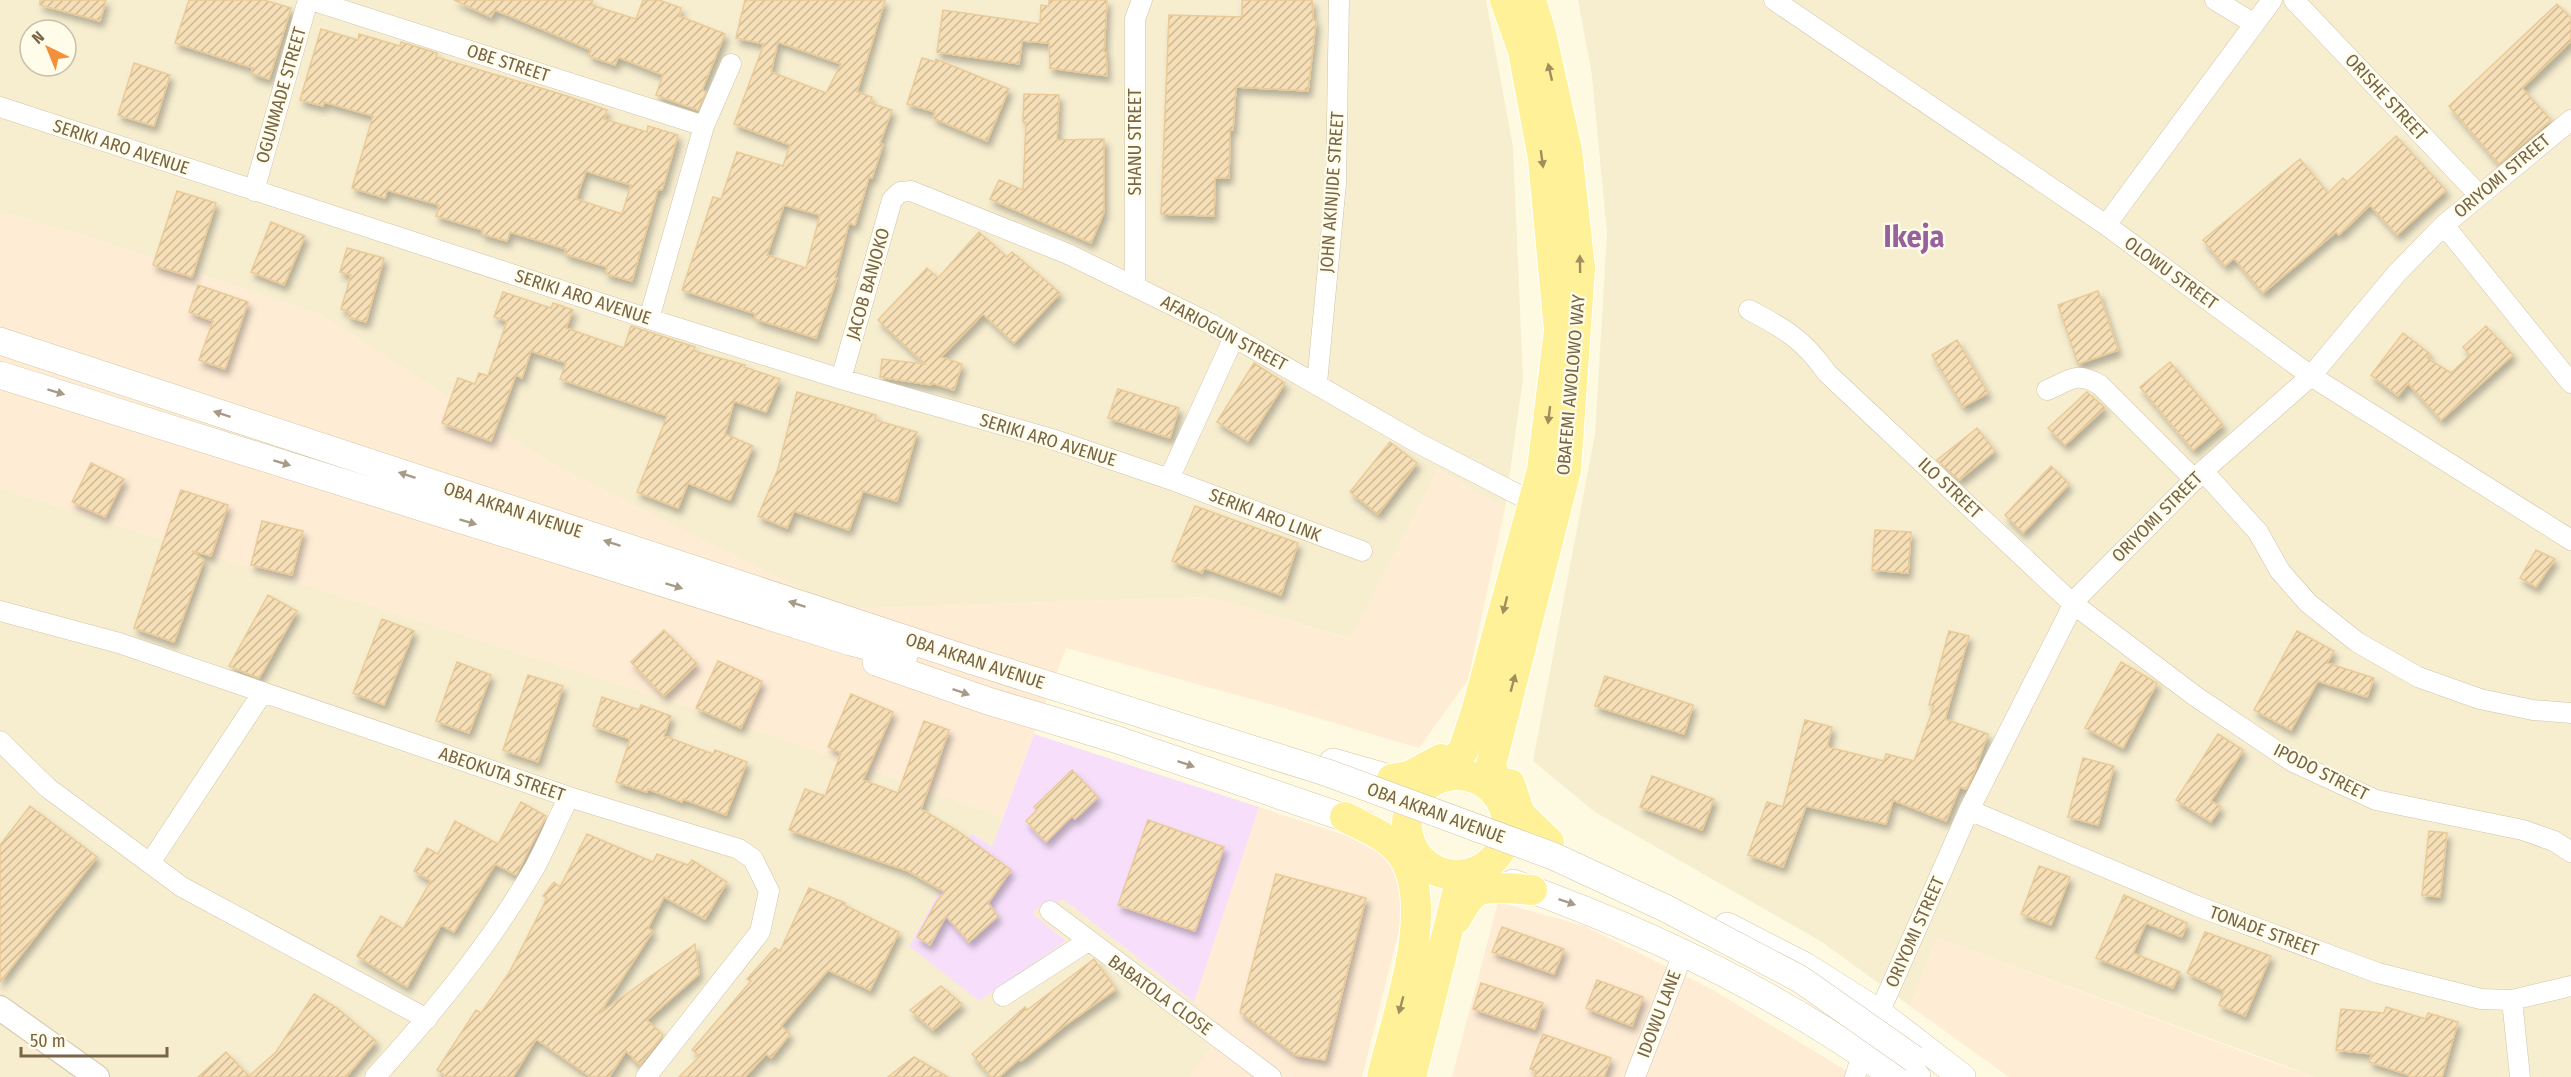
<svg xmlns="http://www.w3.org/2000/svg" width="2571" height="1077" font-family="'Fira Sans Condensed',sans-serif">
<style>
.residential{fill:#f7eed0;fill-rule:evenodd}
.commercial{fill:#ffecd5}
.education{fill:#f7dffb}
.building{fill:url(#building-hatch);stroke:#eaca96;stroke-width:1.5;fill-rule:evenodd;filter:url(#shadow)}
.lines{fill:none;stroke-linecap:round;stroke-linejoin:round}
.minor-casing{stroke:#d1c3a8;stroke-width:21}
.tertiary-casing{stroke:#d1c3a8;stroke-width:26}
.secondary-casing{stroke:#d4c5a4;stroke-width:28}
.primary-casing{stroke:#fff;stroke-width:32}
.minor{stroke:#fff;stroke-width:20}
.tertiary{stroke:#fff;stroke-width:24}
.secondary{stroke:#fff;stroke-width:27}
.primary{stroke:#fff198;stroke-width:30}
.secondary-bridge-casing{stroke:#d4c5a4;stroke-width:28;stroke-linecap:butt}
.secondary-bridge{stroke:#fff;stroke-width:27}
.oneway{fill:#a08e5f}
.oneway2{fill:#a79a87}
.labels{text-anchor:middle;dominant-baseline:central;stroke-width:4.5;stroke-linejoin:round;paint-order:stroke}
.street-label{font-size:18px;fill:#786446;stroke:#fffcea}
.town-label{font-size:30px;font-weight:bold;fill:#96619d;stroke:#fffcea}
</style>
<defs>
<pattern id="building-hatch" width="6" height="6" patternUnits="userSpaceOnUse" patternTransform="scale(1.5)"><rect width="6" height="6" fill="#f6dfb7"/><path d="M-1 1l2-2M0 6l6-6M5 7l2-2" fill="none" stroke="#ccb897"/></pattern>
<filter id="shadow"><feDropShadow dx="3.5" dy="6" stdDeviation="3" flood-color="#0004"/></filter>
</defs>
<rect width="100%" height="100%" fill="#fefae2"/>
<path class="residential" d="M0 0H1486L1513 147 1523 379 1505 508 1438 469 1351 639 1210 597 841 609 552 464 321 315 80 234 0 212ZM30 30H66V66H30Z
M1578 0H2571V1077H2315L1937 938 1910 1006 1822 942 1595 812 1533 761 1595 434 1607 234 1592 76Z
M0 488 703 711 1003 817 992 848 972 833 909 946 1066 941 1032 914 1042 904 1064 900 1226 1027 1189 1077H0Z"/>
<path class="commercial" d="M0 212 80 234 321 315 552 464 841 609 1210 597 1350 639 1438 469 1505 508 1468 680 1419 748 1280 707 1066 648 1003 817 703 711 0 488Z
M1259 807 1380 847 1391 858 1407 899 1362 1077H1189L1225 1027 1194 1002Z
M1498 902 1585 926 1713 990 1857 1077H1452Z
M1937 938 2271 1062 2315 1077H2009L1910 1006Z"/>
<path class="education" d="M1034 734 1259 807 1194 1002 1064 900 1042 904 1033 914 1066 941 979 1001 909 946 972 833 992 847Z"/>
<path class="building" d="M40 0H106L100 21 40 5Z
M189 0H264L291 8 269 79 251 73 253 68 175 43Z
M454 0H593L591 5 636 19 643 0H659L681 8 679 16 725 34 702 90 706 92 698 110 656 95 663 75 618 57 615 65 589 56 591 50 537 27 495 10 491 17Z
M745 0H885L857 92 872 97 870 103 892 110 880 143 883 144 872 178 869 177 855 225 849 223 835 277 837 278 816 338 755 319 756 314 682 290 713 197 721 199 737 152 783 166 790 145 734 124 764 44 736 38ZM778 42 841 64 826 93 771 72ZM784 205 820 215 806 268 767 255Z
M1049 0H1107L1104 52H1106L1107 76 1050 68 1049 43 1022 41 1019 64 937 52 943 10 1040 24 1041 5 1049 6Z
M1242 0H1312L1313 20 1316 21 1308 91 1236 87 1233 130H1230L1229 178H1215L1214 216 1161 214 1169 15 1242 17Z
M2557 4 2571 18V41L2522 88 2551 120 2499 164 2449 106Z
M321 29 358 40 359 34 400 46 401 42 437 53 436 57 564 95 607 110 604 119 647 132 648 126 678 135 662 190 658 189 632 281 606 274 607 267 565 254 566 249 510 232 507 241 482 234 483 230 436 216 439 205 387 190 385 198 352 188 373 116 324 102 323 106 300 100ZM586 171 631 185 622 214 576 199Z
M922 58 936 62V59L1009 89 987 141 933 118 935 112 907 104Z
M134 63 170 75 154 126 118 115Z
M1024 94 1059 95 1057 140 1104 139V212L1091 243 990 199 999 180 1023 190 1026 122H1023Z
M2396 136 2446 190 2397 235 2370 205 2339 235 2336 232 2263 293 2234 258 2225 266 2203 240 2300 159 2328 193 2343 178 2347 182Z
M177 191 216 203 192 277 153 265Z
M271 222 305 236 284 285 251 272Z
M979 232 1007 257 1012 252 1060 293 1014 343 983 314 941 357 962 364 954 390 932 383 931 385 880 377 882 359 925 364 878 320 927 268 938 278Z
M347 248 384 258 366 322 348 317 350 312 341 309 351 275 340 272Z
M198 285 248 302 225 369 199 360 213 321 189 312Z
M2098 291 2118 350 2078 364 2058 305Z
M503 292 551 308 553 303 573 310 566 328 624 348 631 326 695 347 694 351 745 365 744 367 780 379 766 412 734 401 725 434 753 446 730 500 688 483 678 508 637 492 667 416 560 379 566 363 531 351 522 378 516 375 491 441 442 423 458 378 475 384 479 373 488 376 507 321 494 317Z
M2486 326 2513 355 2441 420 2408 383 2398 396 2371 375 2403 333 2430 354 2427 358 2451 373 2470 355 2463 347Z
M1957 340 1988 393 1963 407 1932 355Z
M2170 362 2223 425 2193 450 2140 387Z
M1254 363 1285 383 1248 441 1217 422Z
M1118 389 1179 408 1170 438 1108 418Z
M797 392 876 415 875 420 917 432 897 501 863 491 849 530 794 511 787 528 758 516 778 469Z
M2087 392 2105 408 2065 445 2048 428Z
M1977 428 1995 451 1959 480 1937 460Z
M1390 442 1417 463 1378 514 1350 492Z
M91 463 124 479 105 517 72 502Z
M2051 466 2069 484 2023 533 2005 515Z
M181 490 228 505 211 556 192 551 204 560 174 642 134 628Z
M1195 506 1298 543 1281 595 1204 568 1202 573 1172 561Z
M262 521 303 531 292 575 251 565Z
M1875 530 1911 532 1908 573 1872 570Z
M2536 550 2555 559 2536 587 2520 578Z
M268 595 297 611 259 678 229 666Z
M382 619 414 631 384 705 353 693Z
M664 630 697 664 664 696 631 662Z
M1949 631 1969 636 1945 719 1988 734 1974 773 1966 789 1960 787 1946 821 1893 800 1886 824 1806 806 1783 867 1748 855 1767 802 1783 807 1805 720 1832 727 1827 747 1884 761 1886 754 1914 761 1934 706 1929 705Z
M2297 631 2334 651 2327 663 2374 678 2367 697 2318 681 2291 730 2254 710Z
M718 661 762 681 741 728 696 708Z
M457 662 491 675 469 733 436 721Z
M2121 662 2157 683 2123 748 2085 728Z
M528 675 563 686 538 762 503 750Z
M1605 676 1693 705 1684 734 1595 706Z
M851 694 893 712 863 780 898 793 924 721 949 730 921 809 956 830 1011 870 988 903 998 916 969 942 946 916 930 945 917 937 937 901 945 892 908 871 789 830 805 789 825 796 841 753 828 747Z
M602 697 639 710 641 705 671 716 664 736 713 754 715 750 747 762 726 815 683 799 682 802 648 789 647 792 616 782 630 739 593 726Z
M2218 734 2243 750 2211 801 2221 807 2211 822 2176 800Z
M2083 758 2114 766 2098 825 2068 817Z
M1072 770 1098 797 1075 819 1072 816 1046 842 1026 821 1037 810 1034 807Z
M1652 776 1714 799 1702 830 1640 807Z
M521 802 546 816 516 875 495 864 454 932 441 925 407 987 357 956 381 916 403 929 431 881 414 871 427 848 438 854 455 821 498 844Z
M30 806 97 857 0 982V845Z
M1148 820 1224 847 1195 931 1118 905Z
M2429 831 2447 833 2440 897 2422 895Z
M587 834 653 862 657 854 688 865 692 860 727 882 705 919 664 897 648 928 653 931 599 1014 695 944 699 974 647 1020 663 1035 640 1065 626 1051 609 1077H591L536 1039 513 1077H447L437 1070 476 1010 481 1013 509 973 547 898 543 896 554 882 560 887Z
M2039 866 2070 877 2051 925 2021 914Z
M1276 874 1366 898 1325 1060 1296 1055 1240 1012Z
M809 888 845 903 844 905 899 932 870 990 828 970 781 1026 790 1034 771 1058 766 1054 745 1077H679L700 1056 692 1050 751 981 747 979 775 948 780 951Z
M2124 895 2187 923 2182 937 2146 923 2133 953 2180 972 2173 988 2096 958Z
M1502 927 1564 949 1554 974 1492 952Z
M2205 932 2271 956 2245 1016 2219 1005 2224 991 2187 973Z
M1094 959 1116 989 1063 1027 1021 1061 1019 1059 999 1077H991L972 1054 1025 1007 1027 1010Z
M1597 980 1643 997 1632 1026 1586 1008Z
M1481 983 1543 1003 1535 1029 1473 1009Z
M941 986 962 1004 933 1030 910 1010Z
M314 994 337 1008 376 1041 346 1077H198L226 1052 249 1076 276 1052Z
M2386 1007 2426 1019 2428 1013 2458 1022 2442 1077H2409V1075L2369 1062 2372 1054 2336 1050 2341 1009 2384 1013Z
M1543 1034 1611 1058 1604 1077H1534L1536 1071 1530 1069Z
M914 1057 948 1077H888Z"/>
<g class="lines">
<defs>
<path id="minor" d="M311 0 704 126
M1774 0 2106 225 2311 376 2571 540
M2215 0 2253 23
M2294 0 2478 194
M0 107 649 319 841 379 1052 439 1169 479 1362 551
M254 191 308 0
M2106 225 2272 0
M2444 225 2571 383
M1135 286V19L1142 0
M1749 310C1784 328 1804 340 1827 373L2072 603 2195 696 2293 762 2376 800 2523 830 2554 841 2571 852
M649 319 704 126 731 64
M841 379 892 200 900 192 911 191 1068 254 1211 324 1418 443 1534 503
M1317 383 1336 183 1339 0
M2047 390C2071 380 2076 371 2100 385L2195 480
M2203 471 2258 532 2280 571 2308 603 2357 642 2418 677 2480 699 2533 710 2571 713
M1169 479 1234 337
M0 611 119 643 569 797 739 849 753 859 769 891 760 932 646 1077
M0 741 48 788 182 887 427 1019
M1969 810 2197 906 2378 973 2481 999 2512 1000 2571 986
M150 863 263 692
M1050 911 1271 1077
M1003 996 1088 941
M2512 1000 2520 1077
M1879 1013 1969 810 2069 613 2072 603 2203 471 2311 376 2397 273 2444 225 2571 120
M375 1077C434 1012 491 943 535 867 547 845 557 820 569 797
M1635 1077 1684 951
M1855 1077 1862 1054"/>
<path id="tertiary" d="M0 1008 97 1077"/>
<path id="secondary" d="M0 341 973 661
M0 375 851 642 904 656
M876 662 988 701 1115 739 1366 825
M1333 762 1414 785
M1513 883C1648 931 1777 992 1894 1077
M1727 926 1805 966 1879 1013 1962 1077
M1907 1069 1917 1077"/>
<path id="primary" d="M1407 825a50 50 0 1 1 100 0a50 50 0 1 1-100 0Z
M1392 779 1409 776 1441 759
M1433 781 1463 751 1476 712 1542 470 1559 330 1543 159 1523 51 1505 0
M1510 784 1520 814 1549 842
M1501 800 1491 765 1566 470 1580 268 1567 150 1541 33 1531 0
M1345 817C1365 828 1389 836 1402 855 1438 907 1395 1020 1382 1077
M1456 919C1461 911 1467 898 1476 892 1488 885 1518 889 1532 890
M1411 1077 1458 890 1471 873"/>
</defs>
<use href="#minor" class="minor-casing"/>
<use href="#tertiary" class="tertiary-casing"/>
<use href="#secondary" class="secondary-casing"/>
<use href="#primary" class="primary-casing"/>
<use href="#minor" class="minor"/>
<use href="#tertiary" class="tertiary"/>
<use href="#secondary" class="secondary"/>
<use href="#primary" class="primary"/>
<defs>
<path id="secondary-bridge" d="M973 661 1328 773 1553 856 1665 908 1800 979 1914 1059"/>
</defs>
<use href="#secondary-bridge" class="secondary-bridge-casing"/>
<use href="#secondary-bridge" class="secondary-bridge"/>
</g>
<defs><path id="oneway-solid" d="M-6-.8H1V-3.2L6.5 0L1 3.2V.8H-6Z" transform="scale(1.5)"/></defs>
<g class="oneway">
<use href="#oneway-solid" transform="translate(1550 72) rotate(-103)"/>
<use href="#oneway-solid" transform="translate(1542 159) rotate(82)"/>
<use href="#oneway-solid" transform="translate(1580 264) rotate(-91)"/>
<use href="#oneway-solid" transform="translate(1549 415) rotate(97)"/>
<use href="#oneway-solid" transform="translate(1505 605) rotate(104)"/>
<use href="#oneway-solid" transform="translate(1513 683) rotate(-75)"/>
<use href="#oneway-solid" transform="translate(1401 1005) rotate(105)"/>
</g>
<g class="oneway2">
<use href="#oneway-solid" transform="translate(56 392) rotate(17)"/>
<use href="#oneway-solid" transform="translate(222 414) rotate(-162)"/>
<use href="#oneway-solid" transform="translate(282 463) rotate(17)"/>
<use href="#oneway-solid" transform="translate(407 475) rotate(-162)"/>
<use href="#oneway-solid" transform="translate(468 522) rotate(17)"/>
<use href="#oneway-solid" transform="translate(612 543) rotate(-162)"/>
<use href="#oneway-solid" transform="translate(674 586) rotate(17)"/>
<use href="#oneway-solid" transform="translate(797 604) rotate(-162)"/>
<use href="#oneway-solid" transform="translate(961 692) rotate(19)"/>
<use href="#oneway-solid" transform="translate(1186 764) rotate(19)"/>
<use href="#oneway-solid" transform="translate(1567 902) rotate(19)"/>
</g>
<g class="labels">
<g class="street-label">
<text transform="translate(508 63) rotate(18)">OBE STREET</text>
<text transform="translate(281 95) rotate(-74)">OGUNMADE STREET</text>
<text transform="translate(2386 97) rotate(47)">ORISHE STREET</text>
<text transform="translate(1135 142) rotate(-90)">SHANU STREET</text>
<text transform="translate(121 147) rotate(18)">SERIKI ARO AVENUE</text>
<text transform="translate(2502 176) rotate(-40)">ORIYOMI STREET</text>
<text transform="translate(1332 192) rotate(-86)">JOHN AKINJIDE STREET</text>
<text transform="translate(2171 273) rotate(36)">OLOWU STREET</text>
<text transform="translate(868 284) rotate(-74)">JACOB BANJOKO</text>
<text transform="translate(583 297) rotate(18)">SERIKI ARO AVENUE</text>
<text transform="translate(1224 333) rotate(28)">AFARIOGUN STREET</text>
<text transform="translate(1571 385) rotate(-85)">OBAFEMI AWOLOWO WAY</text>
<text transform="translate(1048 440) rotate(17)">SERIKI ARO AVENUE</text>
<text transform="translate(1950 488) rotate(43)">ILO STREET</text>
<text transform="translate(513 510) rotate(18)">OBA AKRAN AVENUE</text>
<text transform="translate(1265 515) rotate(21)">SERIKI ARO LINK</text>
<text transform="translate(2157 517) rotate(-45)">ORIYOMI STREET</text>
<text transform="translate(975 661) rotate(18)">OBA AKRAN AVENUE</text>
<text transform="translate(2321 772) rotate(27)">IPODO STREET</text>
<text transform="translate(502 774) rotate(19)">ABEOKUTA STREET</text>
<text transform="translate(1436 813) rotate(20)">OBA AKRAN AVENUE</text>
<text transform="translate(2264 931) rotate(20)">TONADE STREET</text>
<text transform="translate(1915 932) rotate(-66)">ORIYOMI STREET</text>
<text transform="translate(1160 995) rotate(36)">BABATOLA CLOSE</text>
<text transform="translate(1659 1014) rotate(-69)">IDOWU LANE</text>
</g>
<g class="town-label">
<text x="1914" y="237">Ikeja</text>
</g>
</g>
<g transform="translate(48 48) rotate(317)"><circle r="28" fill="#fffcea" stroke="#c9bfa8" stroke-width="1.5"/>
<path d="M0-4.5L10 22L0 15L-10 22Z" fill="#f4903c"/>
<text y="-9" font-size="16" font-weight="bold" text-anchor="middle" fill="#786446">N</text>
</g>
<path d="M21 1047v9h146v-9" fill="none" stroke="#786446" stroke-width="3"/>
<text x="30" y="1047" font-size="18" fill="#786446" stroke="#fffcea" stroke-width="4.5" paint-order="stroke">50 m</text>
</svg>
